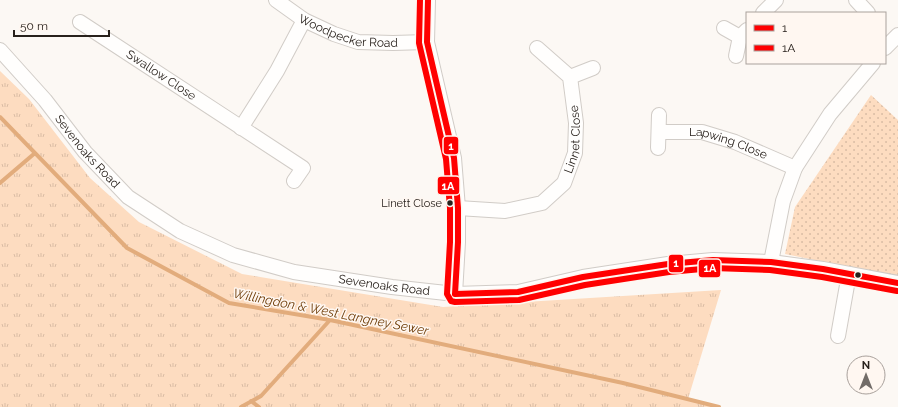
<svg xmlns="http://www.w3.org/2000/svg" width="898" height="407" font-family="Raleway,sans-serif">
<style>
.grass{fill:url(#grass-tufts)}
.park{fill:url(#park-dots)}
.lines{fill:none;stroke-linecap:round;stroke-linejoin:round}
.stream{stroke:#e2ac7c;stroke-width:4}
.minor-casing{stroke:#d1ccc7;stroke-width:16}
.minor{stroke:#fffefd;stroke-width:14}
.bus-1-casing{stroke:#fff7f1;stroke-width:9}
.bus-2-casing{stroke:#fff7f1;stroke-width:9}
.bus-1{stroke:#f00;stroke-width:6}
.bus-2{stroke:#f00;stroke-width:6}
.bus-dot{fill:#28211c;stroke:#fff7f1;stroke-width:1.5}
.labels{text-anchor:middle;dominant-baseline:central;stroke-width:3;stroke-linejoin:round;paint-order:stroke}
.bus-label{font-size:11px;fill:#28211c;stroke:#fff7f1;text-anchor:end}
.street-label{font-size:12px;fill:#28211c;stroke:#fff7f1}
.water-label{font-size:13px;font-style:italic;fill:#703e09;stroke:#fff7f1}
.line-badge{stroke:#fff7f1;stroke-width:1.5}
.badge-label{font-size:11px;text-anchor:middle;font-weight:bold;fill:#fff}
</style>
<defs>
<pattern id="grass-tufts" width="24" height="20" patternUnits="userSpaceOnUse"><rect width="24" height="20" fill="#fddcc0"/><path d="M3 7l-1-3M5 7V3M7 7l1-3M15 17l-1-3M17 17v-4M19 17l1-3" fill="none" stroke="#d9bca4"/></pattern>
<pattern id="park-dots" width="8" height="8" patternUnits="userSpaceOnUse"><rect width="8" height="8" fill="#fddcc0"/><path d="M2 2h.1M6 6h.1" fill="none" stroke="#d9bca4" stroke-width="1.8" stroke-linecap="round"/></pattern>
</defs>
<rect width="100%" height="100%" fill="#fcf8f4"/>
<path class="grass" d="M0 71 29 99 90 178 139 222 242 274 443 307 721 290 688 399 719 407H0Z"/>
<path class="park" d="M871 95 898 120V278L893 276 785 254 795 207Z"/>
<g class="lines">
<path class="stream" d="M0 117 127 248 229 303 330 320 623 383 719 407
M0 183 35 153
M251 401 259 407
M241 407 261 396 330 320"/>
<defs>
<g id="minor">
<path id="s1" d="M276 0 304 20 334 34 358 42 393 43 427 42"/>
<path d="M428 0 427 42 454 158 458 208V242L455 294"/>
<path d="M856 0 868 13"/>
<path d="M763 13 776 0"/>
<path id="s2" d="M80 22 303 168 294 181"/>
<path d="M724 28 740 37"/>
<path d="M885 48 898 35"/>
<path id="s3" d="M0 50 45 100 85 152 128 197 180 231 233 255 294 272 392 287 455 294 518 292 583 277 668 264 713 260 771 262 823 269 898 283"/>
<path d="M736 56 740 37 747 30"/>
<path d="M570 77 593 68"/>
<path d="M241 128 277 71 304 20"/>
<path id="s4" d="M659 132H702L735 142 795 168"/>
<path d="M658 148 659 115"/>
<path id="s5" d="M458 208 505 211 542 203 564 183 575 153 576 123 570 77 537 48"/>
<path d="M771 262 783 201 795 168 830 114 873 63"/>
<path d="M838 336 849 274"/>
</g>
</defs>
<use href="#minor" class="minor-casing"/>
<use href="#minor" class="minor"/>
<defs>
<path id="bus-1" d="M428 0 427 42 454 158 458 208V242L455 294
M455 294 518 292 583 277 668 264 713 260 771 262 823 269 898 283"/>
<path id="bus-2" d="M420 0 419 43 446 159 450 208V242L447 294 451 301 455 302 519 300 585 285 669 272 713 268 770 270 822 277 897 291"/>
</defs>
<use href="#bus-1" class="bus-1-casing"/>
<use href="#bus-2" class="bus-2-casing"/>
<use href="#bus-1" class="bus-1"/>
<use href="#bus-2" class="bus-2"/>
</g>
<g class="bus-dot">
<circle cx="450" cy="203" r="3.5"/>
<circle cx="858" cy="275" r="3.5"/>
</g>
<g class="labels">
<g class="bus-label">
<text x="442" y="203">Linett Close</text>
</g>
<g class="street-label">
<text stroke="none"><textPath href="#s1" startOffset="81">Woodpecker Road</textPath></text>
<text stroke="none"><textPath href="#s2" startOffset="97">Swallow Close</textPath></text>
<text stroke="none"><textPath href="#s5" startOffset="160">Linnet Close</textPath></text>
<text stroke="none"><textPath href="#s4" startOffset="71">Lapwing Close</textPath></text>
<text stroke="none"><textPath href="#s3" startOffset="134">Sevenoaks Road</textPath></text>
<text stroke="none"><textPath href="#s3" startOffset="470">Sevenoaks Road</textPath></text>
</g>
<g class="water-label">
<text transform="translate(331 312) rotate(11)">Willingdon &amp; West Langney Sewer</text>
</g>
</g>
<g class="line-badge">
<rect x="443" y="136" width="16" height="19" rx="4" fill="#f00"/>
<rect x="437" y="176" width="23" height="19" rx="4" fill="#f00"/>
<rect x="668" y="254" width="16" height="19" rx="4" fill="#f00"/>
<rect x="698" y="259" width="23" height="19" rx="4" fill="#f00"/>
</g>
<g class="badge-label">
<text x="451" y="150">1</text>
<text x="448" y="190">1A</text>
<text x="676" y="267">1</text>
<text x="710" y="272">1A</text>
</g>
<rect x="746" y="12" width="140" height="52" fill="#fff7f1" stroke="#a9a19c"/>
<rect x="754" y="25" width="20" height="6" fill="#ff0000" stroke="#a9a19c"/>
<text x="782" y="32" font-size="12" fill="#28211c">1</text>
<rect x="754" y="45" width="20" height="6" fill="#ff0000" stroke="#a9a19c"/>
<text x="782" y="52" font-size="12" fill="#28211c">1A</text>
<g transform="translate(866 375)"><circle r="19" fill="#fff7f1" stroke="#a9a19c"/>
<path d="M0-3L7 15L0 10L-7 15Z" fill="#726c68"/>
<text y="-6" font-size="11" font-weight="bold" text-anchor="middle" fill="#28211c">N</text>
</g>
<path d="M14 30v6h95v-6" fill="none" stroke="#28211c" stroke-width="2"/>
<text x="20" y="30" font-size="12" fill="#28211c" stroke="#fff7f1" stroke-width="3" paint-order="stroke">50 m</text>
</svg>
